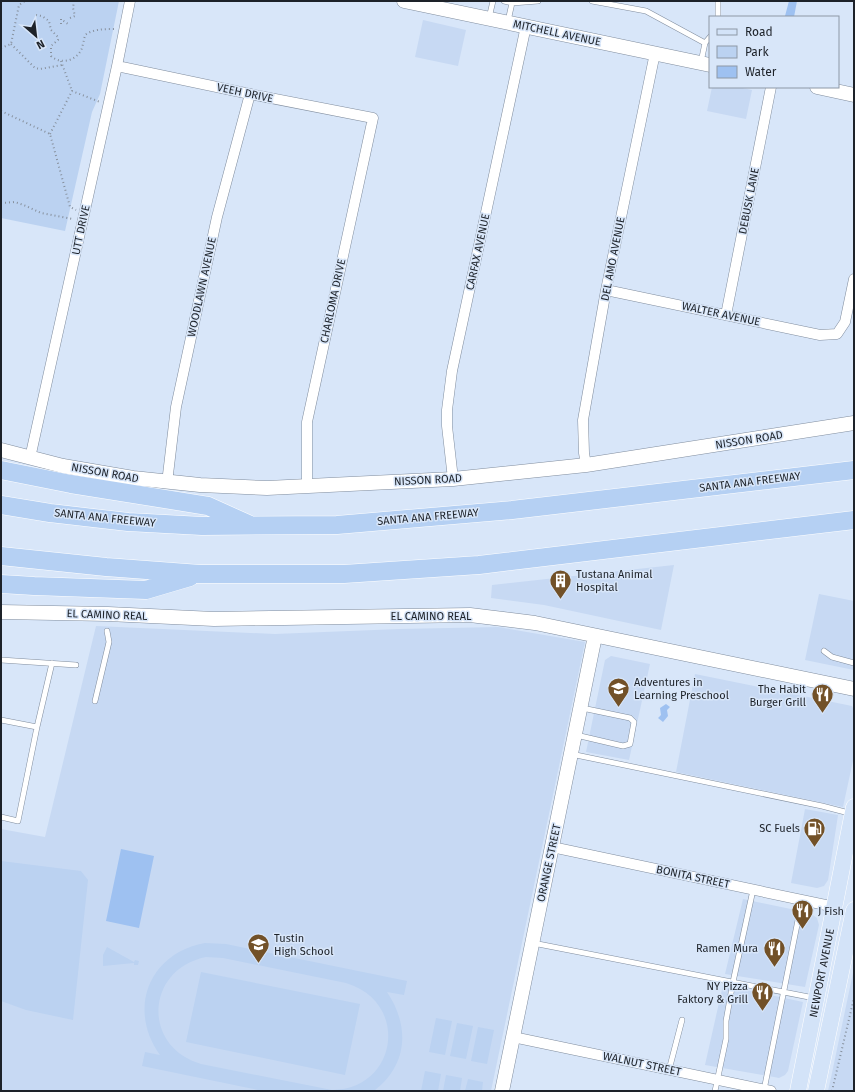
<svg xmlns="http://www.w3.org/2000/svg" width="855" height="1092" font-family="'Fira Sans',sans-serif">
<style>
.built{fill:#c7d9f3}
.green{fill:#bbd2f1;fill-rule:evenodd}
.water{fill:#9ec1f1}
.lines{fill:none;stroke-linecap:round;stroke-linejoin:round}
.lane-casing{stroke:#808d9e;stroke-width:6}
.street-casing{stroke:#808d9e;stroke-width:11}
.secondary-casing{stroke:#808d9e;stroke-width:15}
.primary-casing{stroke:#fff;stroke-width:17}
.highway-casing{stroke:#fff;stroke-width:19}
.path{stroke:#87919e;stroke-width:2;stroke-dasharray:1 3;stroke-linecap:butt}
.lane{stroke:#fff;stroke-width:5}
.street{stroke:#fff;stroke-width:10}
.secondary{stroke:#fff;stroke-width:14}
.primary{stroke:#d3e3f8;stroke-width:16}
.highway{stroke:#b5d0f3;stroke-width:18}
.labels{text-anchor:middle;dominant-baseline:central;stroke-width:3;stroke-linejoin:round;paint-order:stroke}
.street-label{font-size:11px;fill:#1d2229;stroke:#d8e6f9}
.poi-label{font-size:11px;fill:#1d2229;stroke:#d8e6f9;text-anchor:start}
</style>
<rect width="100%" height="100%" fill="#d8e6f9"/>
<path class="built" d="M423 20 466 30 458 66 415 57Z
M712 87H738L752 90 746 119 707 111Z
M674 565 661 630 544 605 491 598 492 585Z
M819 594 854 601V670L805 660Z
M96 626 275 634 399 629 498 627 585 642 491 1091H1V829L45 837Z
M611 656 650 664 629 760 586 752 605 660Z
M695 674 852 706 854 710V756L843 807 676 772Z
M805 809 838 815 828 880 824 886 817 888 791 883Z
M743 899 810 913 817 918 819 925 805 987 725 974Z
M854 968V1091H828L832 1073Z
M723 985 803 1002 788 1071 785 1075 779 1078 774 1077 705 1065Z"/>
<path class="green" d="M1 1H119L100 94 92 112 65 231 1 218Z
M1 861 81 871 88 880 73 1020 26 1010 1 1001Z
M205 943 226 944 407 981 404 995 387 992C410 1026 408 1065 374 1091H263L142 1066 145 1052 160 1055C127 1009 149 953 205 943ZM206 957 223 958 346 983C410 1002 398 1089 332 1090L201 1064C141 1046 146 969 206 957Z
M107 947 134 962 135 960 139 961 138 965H134V963L103 966V955Z
M201 972 360 1004 345 1075 186 1042Z
M436 1018 452 1021 445 1055 429 1052Z
M457 1023 473 1026 466 1059 450 1056Z
M478 1027 494 1030 487 1064 471 1061Z
M425 1071 441 1074 438 1091H421Z
M446 1075 462 1078 460 1091H443Z
M468 1079 483 1082 482 1091H465Z"/>
<path class="water" d="M789 1H797L794 17 785 16Z
M666 704 670 707 667 710 668 716 663 722 658 718 661 715 660 708Z
M121 849 154 856 139 928 106 921Z"/>
<g class="lines">
<defs>
<path id="lane" d="M504 1 512 3 538 1
M592 1 646 11 705 43
M718 17V1
M489 18 493 1
M508 21 512 3
M701 62 705 43 710 37
M824 651 832 657 854 663
M1 660 76 665
M95 701 109 642 107 631
M1 720 37 727
M576 735 623 746 630 744 634 722 630 718 582 708
M571 754 822 806 845 812 850 816
M1 817 18 821 37 727 52 663
M533 943 814 998
M669 1070 682 1020
M764 1090 802 900
M715 1091 726 1039V1021L733 982 753 890"/>
<path id="street" d="M117 66 250 94 373 118 307 422V486
M606 290 820 335 837 334 845 322 854 279
M726 315 771 87
M30 458 117 66 130 1
M586 465 584 453 583 420 606 290 655 53
M453 479 447 426V410L452 371 526 26
M167 483 176 407 217 217 250 94
M552 847 835 907
M513 1037 771 1091"/>
<path id="secondary" d="M404 1 710 65
M817 87 854 95
M1 450 63 466 133 478 200 485 267 488 453 479 586 465 854 423
M1 612 108 614 214 619 470 615 535 623 854 689
M502 1091 595 636"/>
<path id="primary" d="M798 1091 854 807
M816 1091 854 910"/>
<path id="highway" d="M1 470 71 484 208 506 248 524
M1 505 50 513 128 522 202 526 337 525 512 510 854 470
M1 556 106 567 200 574H344L479 565 854 520
M1 584 34 586 146 590 190 577"/>
</defs>
<use href="#lane" class="lane-casing"/>
<use href="#street" class="street-casing"/>
<use href="#secondary" class="secondary-casing"/>
<use href="#primary" class="primary-casing"/>
<use href="#highway" class="highway-casing"/>
<path class="path" d="M36 15 42 16 49 21 51 30 58 37V40L51 46V56C61 65 77 61 82 48 83 44 84 40 85 35 93 29 104 29 115 29
M70 18 75 16 73 8 74 1
M61 24V19L68 24
M11 44 35 68 40 69 62 65
M1 48 11 44 19 5 25 1
M61 61 72 91
M1 111 50 134 70 207 76 210
M50 134 72 91 100 102
M1 203 15 202 26 206 41 213 73 219
M832 1091 854 998"/>
<use href="#lane" class="lane"/>
<use href="#street" class="street"/>
<use href="#secondary" class="secondary"/>
<use href="#primary" class="primary"/>
<use href="#highway" class="highway"/>
</g>
<defs>
<symbol id="building-pin" viewBox="-11 -11 22 30"><path d="M0 17L-7.5 6A9.5 9.5 0 1 1 7.5 6Z" fill="#725128" stroke="#d8e6f9"/><path d="M-4-6H4V6H1V3H-1V6H-4ZM-2.5-4.3h1.7v1.8h-1.7ZM.8-4.3h1.7v1.8H.8ZM-2.5-1h1.7V.8h-1.7ZM.8-1h1.7V.8H.8Z" fill="#fff"/></symbol>
<symbol id="school-pin" viewBox="-11 -11 22 30"><path d="M0 17L-7.5 6A9.5 9.5 0 1 1 7.5 6Z" fill="#725128" stroke="#d8e6f9"/><path d="M0-5L7-2L0 1L-7-2ZM-4 1L0 2.5L4 1V4Q0 6-4 4Z" fill="#fff"/></symbol>
<symbol id="restaurant-pin" viewBox="-11 -11 22 30"><path d="M0 17L-7.5 6A9.5 9.5 0 1 1 7.5 6Z" fill="#725128" stroke="#d8e6f9"/><path d="M-5-6h1v4h1v-4h1v4h1v-4h1v5L-1.5 .5V6h-2V.5L-5-1ZM5-6V6H3V1.5H1.5Q1.5-4 5-6Z" fill="#fff"/></symbol>
<symbol id="fuel-pin" viewBox="-11 -11 22 30"><path d="M0 17L-7.5 6A9.5 9.5 0 1 1 7.5 6Z" fill="#725128" stroke="#d8e6f9"/><path d="M-5.5-6h7V0h2V4h1.3V-2.5L3-4.5l.8-.8L6-3V5H2.5V1h-1V6h-7ZM-4.2-4.7v3.2H.2V-4.7Z" fill="#fff"/></symbol>
</defs>
<g fill-rule="evenodd">
<use href="#building-pin" x="548" y="568" width="25" height="34"/>
<use href="#school-pin" x="606" y="676" width="25" height="34"/>
<use href="#restaurant-pin" x="810" y="682" width="25" height="34"/>
<use href="#fuel-pin" x="802" y="816" width="25" height="34"/>
<use href="#restaurant-pin" x="790" y="898" width="25" height="34"/>
<use href="#school-pin" x="246" y="932" width="25" height="34"/>
<use href="#restaurant-pin" x="762" y="936" width="25" height="34"/>
<use href="#restaurant-pin" x="750" y="980" width="25" height="34"/>
</g>
<g class="labels">
<g class="street-label">
<text transform="translate(557 33) rotate(12)">MITCHELL AVENUE</text>
<text transform="translate(245 93) rotate(12)">VEEH DRIVE</text>
<text transform="translate(749 201) rotate(-79)">DEBUSK LANE</text>
<text transform="translate(81 230) rotate(-78)">UTT DRIVE</text>
<text transform="translate(478 252) rotate(-78)">CARFAX AVENUE</text>
<text transform="translate(613 259) rotate(-79)">DEL AMO AVENUE</text>
<text transform="translate(202 287) rotate(-78)">WOODLAWN AVENUE</text>
<text transform="translate(333 301) rotate(-78)">CHARLOMA DRIVE</text>
<text transform="translate(721 314) rotate(12)">WALTER AVENUE</text>
<text transform="translate(749 440) rotate(-9)">NISSON ROAD</text>
<text transform="translate(105 473) rotate(10)">NISSON ROAD</text>
<text transform="translate(428 480) rotate(-3)">NISSON ROAD</text>
<text transform="translate(750 482) rotate(-7)">SANTA ANA FREEWAY</text>
<text transform="translate(428 517) rotate(-5)">SANTA ANA FREEWAY</text>
<text transform="translate(105 518) rotate(6)">SANTA ANA FREEWAY</text>
<text transform="translate(107 615) rotate(2)">EL CAMINO REAL</text>
<text x="431" y="616">EL CAMINO REAL</text>
<text transform="translate(549 863) rotate(-78)">ORANGE STREET</text>
<text transform="translate(693 877) rotate(12)">BONITA STREET</text>
<text transform="translate(822 973) rotate(-79)">NEWPORT AVENUE</text>
<text transform="translate(642 1064) rotate(12)">WALNUT STREET</text>
</g>
<g class="poi-label">
<text x="576" y="574">Tustana Animal<tspan x="576" dy="13">Hospital</tspan></text>
<text x="634" y="682">Adventures in<tspan x="634" dy="13">Learning Preschool</tspan></text>
<text x="806" y="689" text-anchor="end">The Habit<tspan x="806" dy="13">Burger Grill</tspan></text>
<text x="800" y="828" text-anchor="end">SC Fuels</text>
<text x="818" y="911">J Fish</text>
<text x="274" y="938">Tustin<tspan x="274" dy="13">High School</tspan></text>
<text x="758" y="948" text-anchor="end">Ramen Mura</text>
<text x="748" y="986" text-anchor="end">NY Pizza<tspan x="748" dy="13">Faktory &amp; Grill</tspan></text>
</g>
</g>
<rect width="855" height="1092" fill="none" stroke="#1d2229" stroke-width="4"/>
<rect x="709" y="16" width="130" height="72" fill="#d8e6f9" stroke="#8d98a6"/>
<rect x="717" y="29" width="20" height="6" fill="#d3e3f8" stroke="#8d98a6"/>
<text x="745" y="36" font-size="12" fill="#1d2229">Road</text>
<rect x="717" y="46" width="20" height="12" fill="#bbd2f1" stroke="#8d98a6"/>
<text x="745" y="56" font-size="12" fill="#1d2229">Park</text>
<rect x="717" y="66" width="20" height="12" fill="#9ec1f1" stroke="#8d98a6"/>
<text x="745" y="76" font-size="12" fill="#1d2229">Water</text>
<g transform="translate(36 36) rotate(152)" stroke="#d8e6f9" stroke-width="3" paint-order="stroke">
<path d="M0-3L7 15L0 10L-7 15Z" fill="#1d2229"/>
<text y="-6" font-size="11" font-weight="bold" text-anchor="middle" fill="#1d2229">N</text>
</g>
</svg>
